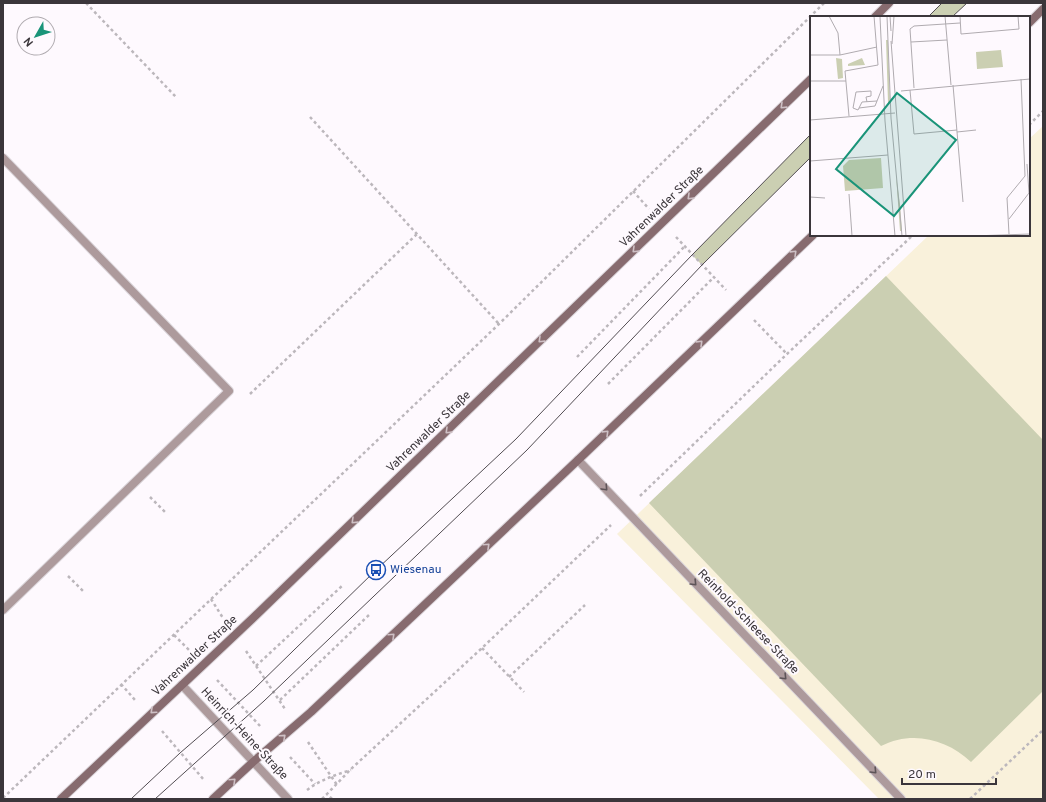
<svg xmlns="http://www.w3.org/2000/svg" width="1046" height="802" font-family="Overpass,sans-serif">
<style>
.industrial{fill:#f9f1db}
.green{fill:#cbcfb2}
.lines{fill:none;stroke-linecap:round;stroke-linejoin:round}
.service-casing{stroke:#dbd6db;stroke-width:10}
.minor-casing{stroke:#dbd6db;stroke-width:10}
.secondary-casing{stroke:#dbd6db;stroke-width:10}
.path{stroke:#bcb7bc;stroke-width:2.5;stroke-dasharray:3 3;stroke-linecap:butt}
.service{stroke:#ad9a9c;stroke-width:8}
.minor{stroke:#ad9a9c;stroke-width:8}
.secondary{stroke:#876b6f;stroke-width:8}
.tram{stroke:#524d52;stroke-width:1}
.oneway{stroke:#cec0c5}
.oneway2{stroke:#5d5458}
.labels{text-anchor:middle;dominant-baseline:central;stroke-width:4;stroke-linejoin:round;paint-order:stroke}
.street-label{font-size:12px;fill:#3b363b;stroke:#fef9fe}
.transit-label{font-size:12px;fill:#164399;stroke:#fef9fe;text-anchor:start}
.inset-road{fill:none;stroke:#b0abb0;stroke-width:1}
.view{fill:#1a9479;fill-opacity:0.15;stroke:#1a9479;stroke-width:2}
.inset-edge{fill:none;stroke:#3b363b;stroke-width:2}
</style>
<rect width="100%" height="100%" fill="#fef9fe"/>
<path class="industrial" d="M1043 126V799H879L617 534 929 235H1029V139Z"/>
<path class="green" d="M942 3H967L952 17H928Z
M811 134V157L702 265 692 255Z
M886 276 1043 440V691L971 762C947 739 912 730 881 746L649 503Z"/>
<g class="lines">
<defs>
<path id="service" d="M3 158 229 391 3 610"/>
<path id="minor" d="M578 460 901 799
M182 685 288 799"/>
<path id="secondary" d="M875 17 889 3
M1029 23 1043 9
M61 799 252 619 811 79
M213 799 253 762 311 712 578 460 813 235"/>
</defs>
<use href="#service" class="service-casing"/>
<use href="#minor" class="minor-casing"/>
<use href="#secondary" class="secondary-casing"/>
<path class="path" d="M86 3 176 97
M310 117 499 324
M1029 125 1043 111
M633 191 649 209
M676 237 726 290
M754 320 787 354
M577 357 685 246
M608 384 714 277
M250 394 417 234
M640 496 787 354 913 235
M150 497 165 512
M68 576 83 591
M211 599 223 618
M174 635 189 650
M482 648 524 692
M246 651 285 709
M256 666 343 585
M509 677 585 605
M217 680 261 727
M121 684 135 700
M280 700 370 614
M162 731 204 780
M308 742 337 785
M290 757 315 784
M307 790C320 780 335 775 351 770
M3 798 499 324 824 3
M322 799 327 794
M332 799 327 794 351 769 482 648 611 525
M970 799 1043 730"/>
<use href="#service" class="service"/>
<use href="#minor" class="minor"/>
<use href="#secondary" class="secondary"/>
<path class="tram" d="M928 17 942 3
M952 17 967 3
M131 799 180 753 253 690 376 570 516 439 692 255 811 134
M155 799 264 701 527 450 702 265 811 157"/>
</g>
<defs><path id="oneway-chevron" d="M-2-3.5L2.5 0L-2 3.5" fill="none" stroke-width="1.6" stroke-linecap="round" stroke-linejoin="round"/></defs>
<g class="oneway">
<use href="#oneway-chevron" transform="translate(783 106) rotate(136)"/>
<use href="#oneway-chevron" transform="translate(690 197) rotate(136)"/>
<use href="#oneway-chevron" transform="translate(635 250) rotate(136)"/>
<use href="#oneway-chevron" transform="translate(794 253) rotate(-44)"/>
<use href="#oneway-chevron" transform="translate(541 340) rotate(136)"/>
<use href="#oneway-chevron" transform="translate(700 343) rotate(-44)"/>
<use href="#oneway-chevron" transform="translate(448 431) rotate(136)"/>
<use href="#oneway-chevron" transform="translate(606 433) rotate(-44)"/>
<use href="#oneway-chevron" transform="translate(354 521) rotate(136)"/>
<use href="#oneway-chevron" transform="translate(487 546) rotate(-43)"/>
<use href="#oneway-chevron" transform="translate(392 636) rotate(-43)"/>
<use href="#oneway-chevron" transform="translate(153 711) rotate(138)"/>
<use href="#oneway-chevron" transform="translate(283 737) rotate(-42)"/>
<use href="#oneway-chevron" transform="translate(233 781) rotate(-43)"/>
</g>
<g class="oneway2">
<use href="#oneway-chevron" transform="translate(605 488) rotate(47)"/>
<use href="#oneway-chevron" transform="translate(694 583) rotate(46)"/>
<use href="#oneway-chevron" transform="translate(784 677) rotate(46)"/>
<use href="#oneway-chevron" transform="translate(874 771) rotate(46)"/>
</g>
<defs>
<symbol id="bus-ring" viewBox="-11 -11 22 22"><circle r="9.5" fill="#fef9fe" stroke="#1a4fb4" stroke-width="1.5"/><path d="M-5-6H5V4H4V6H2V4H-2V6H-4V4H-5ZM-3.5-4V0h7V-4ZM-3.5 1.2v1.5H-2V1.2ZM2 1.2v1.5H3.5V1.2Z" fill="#1a4fb4"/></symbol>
</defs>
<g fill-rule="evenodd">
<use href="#bus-ring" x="365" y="559" width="22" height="22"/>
</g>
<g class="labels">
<g class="street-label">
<text transform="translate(662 207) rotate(-44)">Vahrenwalder Straße</text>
<text transform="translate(429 432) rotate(-44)">Vahrenwalder Straße</text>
<text transform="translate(748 622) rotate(46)">Reinhold-Schleese-Straße</text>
<text transform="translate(195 656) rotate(-43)">Vahrenwalder Straße</text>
<text transform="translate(244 734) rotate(47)">Heinrich-Heine-Straße</text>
</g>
<g class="transit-label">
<text x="390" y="570">Wiesenau</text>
</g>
</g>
<g transform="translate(810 16)">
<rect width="220" height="220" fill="#fef9fe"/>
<path d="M76 24H78L80 87H78ZM191 34 193 51 167 53 166 36ZM26 42 32 43 33 62 28 63ZM52 42 55 49 38 50V48ZM71 142 73 172 35 175 33 150 39 144ZM86 159 90 188 92 215H90Z" fill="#cbcfb2"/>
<path class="inset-road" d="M19 0 28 17 30 39M77 0 81 102 92 220M80 0 81 15M135 0 141 69M150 0 151 18 209 13 208 0M70 1 75 105 85 220M81 25 96 220M101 26 137 24M82 28 84 0M0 39H30L67 31M0 65H36M143 69 153 186M104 72 100 13 104 10 150 7M100 74 104 118 147 114M91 75 220 63M49 92 65 90 73 70M48 94 43 92 46 76 61 75V80L56 81 57 86M48 94 52 86 67 85M39 100 35 55 68 49 64 0M0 104 85 97M147 116 166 114M0 145 78 139M39 178 42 220M0 181 15 182M199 203 219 177 217 148M199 218 197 182 215 160 211 63M162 220 220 218"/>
<path class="view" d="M87 77 146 124 84 200 26 153Z"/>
<rect width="220" height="220" class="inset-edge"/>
</g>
<rect width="1046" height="802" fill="none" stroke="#3b363b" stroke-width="8"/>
<g transform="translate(36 36) rotate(231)"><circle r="19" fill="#fef9fe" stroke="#b0abb0"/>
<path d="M0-3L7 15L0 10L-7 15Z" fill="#1a9479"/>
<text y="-6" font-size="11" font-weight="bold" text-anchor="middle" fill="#3b363b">N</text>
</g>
<path d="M902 778v6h94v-6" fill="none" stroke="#3b363b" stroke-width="2"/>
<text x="908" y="778" font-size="12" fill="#3b363b" stroke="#fef9fe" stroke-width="3" paint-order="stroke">20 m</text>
</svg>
